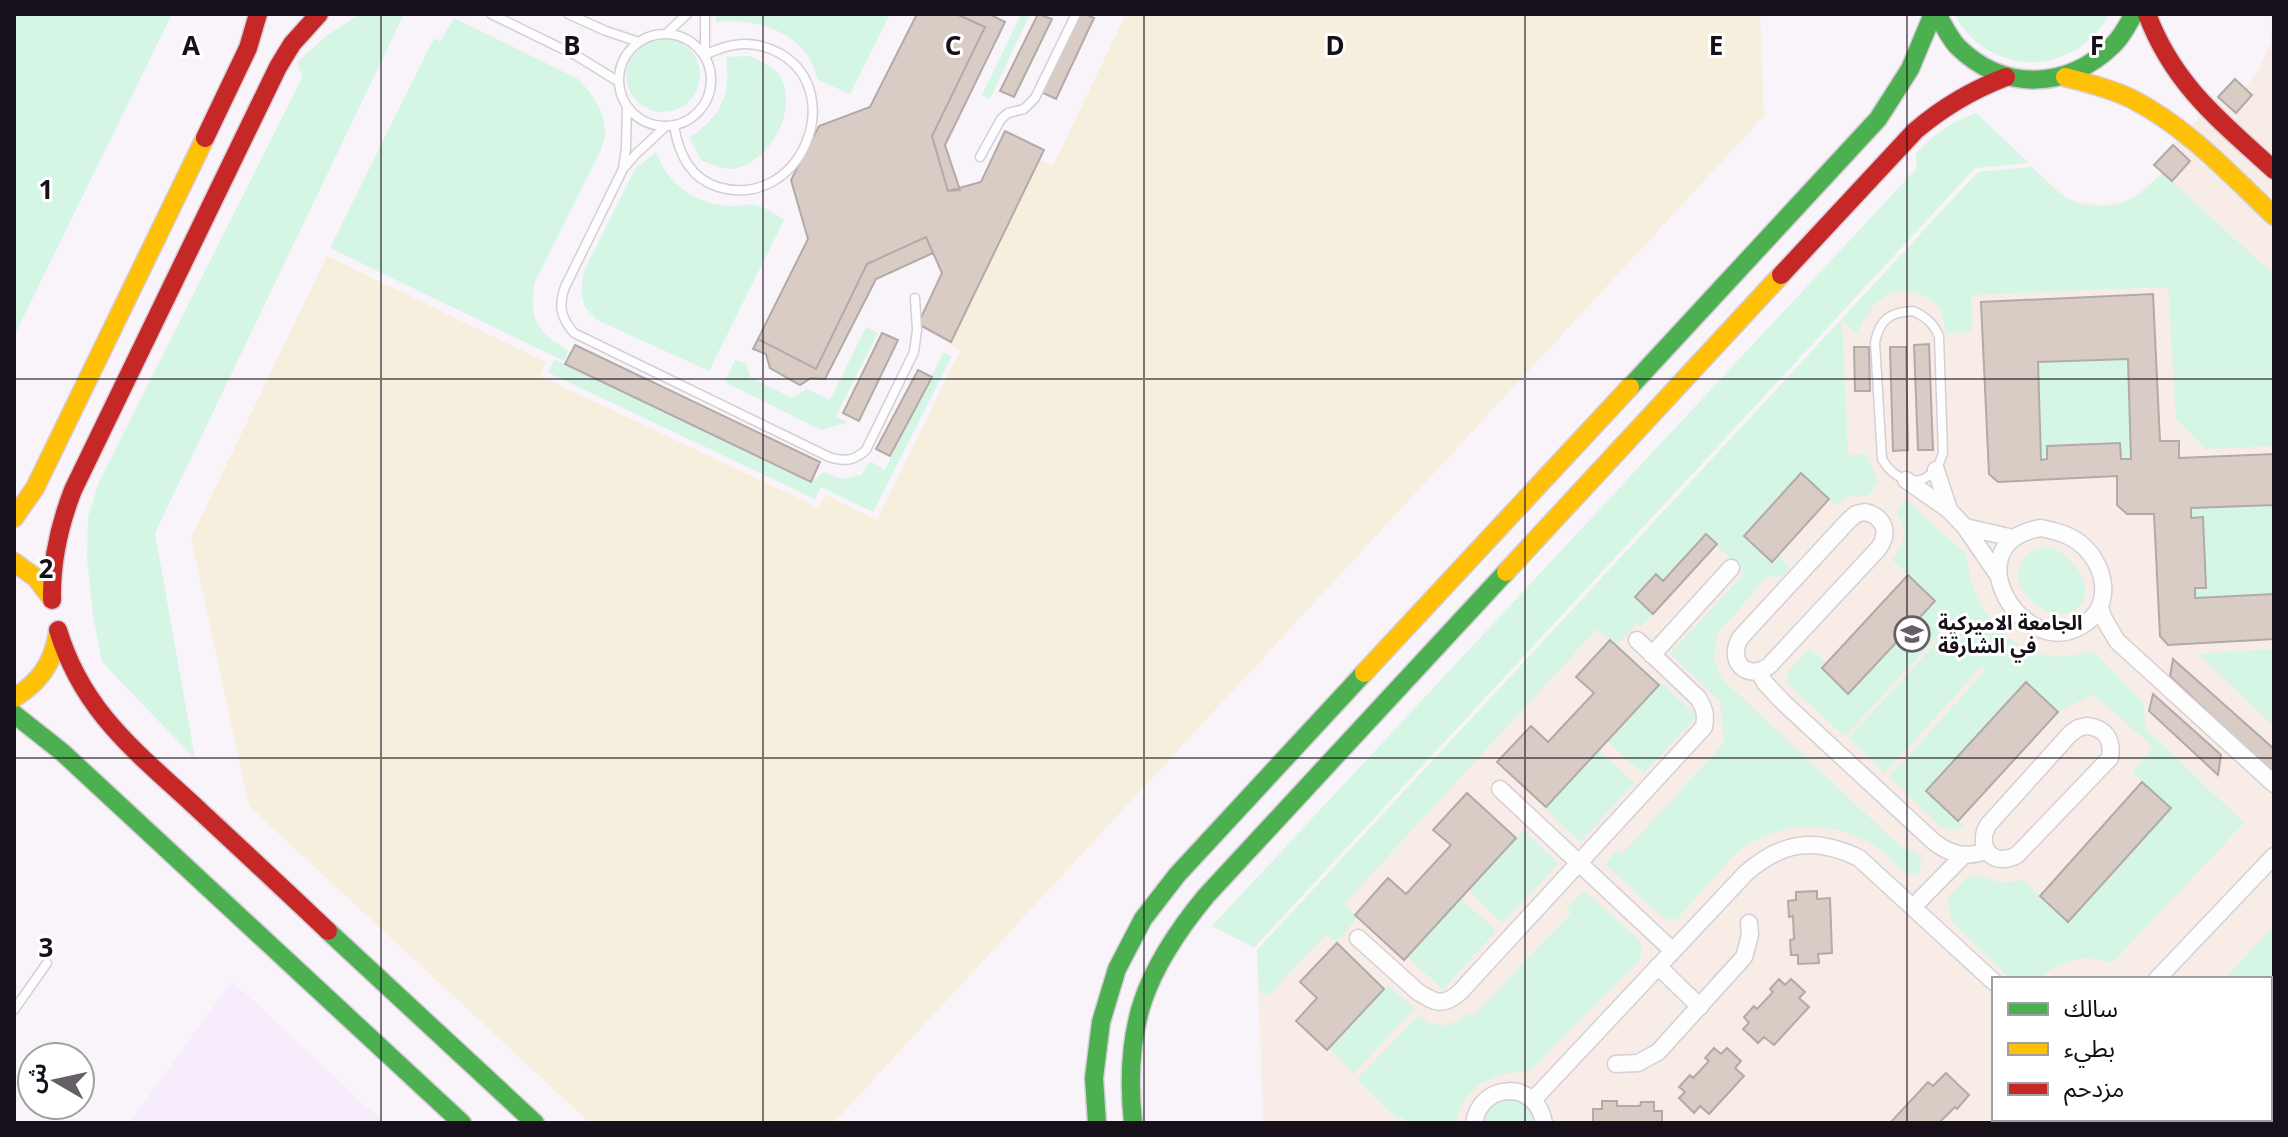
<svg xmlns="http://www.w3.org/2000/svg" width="2288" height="1137" font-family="'Noto Sans','Noto Sans Arabic',sans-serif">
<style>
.built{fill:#f7ecfb}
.education{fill:#f8ede6;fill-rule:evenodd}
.green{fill:#d5f5e5}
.sand{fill:#f7efdd}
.building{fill:#d9ccc5;stroke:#b2aaa8;stroke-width:2;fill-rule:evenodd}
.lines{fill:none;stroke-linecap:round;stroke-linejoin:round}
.lane-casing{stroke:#d5ced7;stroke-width:11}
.street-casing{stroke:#d5ced7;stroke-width:19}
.fast-casing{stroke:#d5ced7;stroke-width:21}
.slow-casing{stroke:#d5ced7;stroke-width:21}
.jam-casing{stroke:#d5ced7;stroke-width:21}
.lane{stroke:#fefdfe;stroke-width:8}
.street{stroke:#fefdfe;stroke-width:16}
.fast{stroke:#4caf50;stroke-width:18}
.slow{stroke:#ffc107;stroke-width:18}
.jam{stroke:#c62828;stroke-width:18}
.grid{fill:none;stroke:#170f19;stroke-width:2;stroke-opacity:0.55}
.labels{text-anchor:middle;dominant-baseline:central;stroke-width:6;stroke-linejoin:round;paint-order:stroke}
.poi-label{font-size:20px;font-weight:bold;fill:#170f19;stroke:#fff;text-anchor:start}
.grid-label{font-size:26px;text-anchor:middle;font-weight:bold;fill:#170f19;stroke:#fff;stroke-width:6;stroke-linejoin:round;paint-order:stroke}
</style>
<rect width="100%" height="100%" fill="#f9f4fa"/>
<path class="built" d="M232 981 384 1123H129Z"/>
<path class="education" d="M2272 14H2274V1123H1263L1257 950 1978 172 2032 167 2066 198 2078 202 2101 205 2122 202 2133 198 2162 173 2154 165 2235 79 2245 88 2260 67 2271 42ZM1994 979H2270V1119H1994Z"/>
<path class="green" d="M14 14H172L14 336Z
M360 14H404L155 533 195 759 102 662 93 615 87 559 88 517 99 482 302 78 297 62 329 34Z
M717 14H890L850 94 818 80C815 72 812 62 808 56 787 26 748 19 715 22Z
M1021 14H1030L990 99 982 95Z
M1954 14H2109C2075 78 1988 78 1954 14Z
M454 18 578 79C591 92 605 111 605 131 606 137 602 145 601 150L535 282C528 317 537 333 568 350L564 361 330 248 434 38 440 42Z
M626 75a37 37 0 1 1 74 0a37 37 0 1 1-74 0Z
M751 56C758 61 771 66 777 72 802 106 771 163 732 169 723 170 711 163 702 161L689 138C721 117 731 95 726 57Z
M1976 113 2029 163 1975 168 1254 948 1212 926 1917 168 1915 155C1932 135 1951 122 1976 113Z
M656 152C668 185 696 205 731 206 739 207 749 203 756 205 765 207 776 215 784 220L709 371 597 320 585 307 581 292 584 271 635 169Z
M2032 167C2043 177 2053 189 2065 197 2082 209 2116 209 2133 198 2144 192 2153 181 2163 173L2274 275V446L2205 449 2176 419 2168 287 1971 295 1972 332 1945 333C1944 327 1945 320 1942 314 1933 292 1901 285 1882 298 1871 305 1863 323 1856 334L1842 320 1848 455 1866 454 1878 481 1867 497C1854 493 1845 496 1836 506L1801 474 1778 555 1790 568 1782 577 1768 576 1718 633 1714 658 1722 679 1900 846 1919 854 1922 864 1918 874C1903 878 1891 857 1879 849 1834 817 1777 820 1735 854L1677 919 1671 920 1661 916 1605 864 1618 849 1623 853 1724 743 1720 701 1670 654 1745 573 1706 535 1663 581 1656 575 1653 614 1641 627 1636 624 1616 645 1597 629 1344 904 1357 917 1337 943 1326 934 1268 996 1259 992 1257 950 1978 172Z
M866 327 878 333 836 416 847 423 821 430 725 382 735 360 746 363 750 377 792 398 807 389 830 400Z
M943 353 952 356 873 512 821 487 815 499 549 373 554 359 811 482 824 472 842 479 861 475 870 461 885 470Z
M2128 359 2131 459H2121L2119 443 2047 446V459L2041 460 2038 362Z
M1906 499C1921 513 1936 527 1951 541 1955 544 1963 549 1965 554 1969 561 1969 575 1972 584 1990 636 2037 672 2092 650L2143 702 2146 729 2244 823 2112 963 2089 958 2078 959 2054 967 2038 979H2010L1952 922 1947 899 1967 877 1981 876 2001 883 2023 880 2068 921 2170 808 2132 772 2153 747 2093 694 2058 712 2026 682 1926 791 1964 826 1955 830 1942 828 1889 777 1986 670 1981 667 1885 773 1849 738 1956 621 1954 618 1846 735H1843L1788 684 1787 673 1810 648 1827 663 1822 669 1849 693 1935 601 1892 560C1906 543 1908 531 1896 512Z
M2274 505V594L2195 598V588L2206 587 2203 518H2191V508Z
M2050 547C2074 556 2105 597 2069 613 2051 620 2025 600 2019 584 2013 563 2030 546 2050 547Z
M2274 649V726L2198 654Z
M1661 683 1697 716 1643 774 1607 741Z
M1599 750 1634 783 1580 842 1545 808Z
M1523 830 1559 863 1503 923 1468 890Z
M1584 890 1638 939 1643 949 1639 961 1531 1070 1498 1075 1478 1085 1463 1101 1456 1123H1408L1401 1116 1398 1120 1357 1079 1418 1016C1441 1031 1447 1027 1468 1014L1474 1015 1571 913 1567 908Z
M1461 898 1496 931 1443 990 1407 956Z
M2274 926V1035L2270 1036V979H2224Z
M1388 985 1414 1009 1354 1073 1328 1048Z
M2270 1075H2274V1123H2218L2214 1119H2270Z
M1506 1099C1522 1100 1532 1107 1536 1123H1481L1490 1105Z"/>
<path class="sand" d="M1126 14H1760L1764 116 837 1119 841 1123H590L249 806 191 538 327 256 546 362 540 376 817 507 826 495 877 520 960 351 948 343 1036 159 1053 166Z"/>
<path class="building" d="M917 14H956L985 27 932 136 948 191 981 182 1005 131 1044 150 951 342 918 324 942 273 926 237 867 264 816 369 758 339 808 239 791 180 819 126 870 107Z
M956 14H989L1005 22 945 145 960 190 948 191 932 136 985 27Z
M1038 14 1052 19 1014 97 1000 91Z
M1079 14H1085L1094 18 1056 99 1041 92Z
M2235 79 2252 95 2236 113 2218 97Z
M2173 145 2190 161 2172 181 2154 165Z
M926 237 933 253 876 279 825 379 811 378 800 385 770 368 766 354 753 349 758 339 816 369 867 264Z
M2153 294 2160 441H2179V458L2274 454V505L2191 508V518L2203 517 2206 588H2195V598L2274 594V639L2168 645 2160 636 2154 514H2127L2117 505V476L1998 482 1989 474 1981 302ZM2128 359 2131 459H2121L2120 443 2047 446V459L2041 460 2038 362Z
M882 333 898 340 859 421 843 413Z
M1929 344 1933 450H1918L1914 345Z
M575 345 820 462 811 482 565 364Z
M1854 347H1869L1870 391H1855Z
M1890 347H1906L1908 450 1893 451Z
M918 370 932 377 890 456 876 449Z
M1801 473 1829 499 1772 562 1744 536Z
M1706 534 1717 544 1653 614 1635 597 1656 574 1663 581Z
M1908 575 1935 601 1848 694 1822 668Z
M1610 640 1659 685 1546 807 1497 762 1531 726 1548 742 1594 693 1576 677Z
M2173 659 2274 749V775L2170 676Z
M2026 682 2058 712 1958 821 1926 791Z
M2153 694 2221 755 2218 775 2149 711Z
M2142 782 2171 808 2068 922 2040 896Z
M1467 793 1516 838 1404 960 1355 915 1388 878 1406 894 1451 845 1433 830Z
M1817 891V899L1830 898 1832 953 1818 954 1819 963 1798 964V955H1791L1790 940 1794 939 1793 916 1789 917 1788 901 1796 900V892Z
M1337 943 1384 989 1327 1050 1296 1021 1317 998 1300 982Z
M1779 979 1785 985 1791 979 1805 992 1799 998 1809 1007 1774 1045 1764 1037 1758 1043 1743 1029 1749 1023 1744 1017 1754 1006 1757 1009 1773 992 1770 989Z
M1714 1048 1721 1054 1727 1048 1741 1061 1735 1068 1744 1076 1709 1114 1700 1106 1694 1113 1679 1098 1685 1092 1679 1087 1690 1075 1693 1078 1709 1061 1705 1058Z
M1946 1073 1969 1095 1957 1109 1955 1107 1939 1123H1890L1928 1082 1933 1086Z
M1602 1101H1617V1106H1640L1641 1102H1654V1111H1662V1123H1593V1109H1602Z"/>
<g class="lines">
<defs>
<path id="lane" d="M491 14 577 56 619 82
M568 14 606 31 636 41
M667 33 687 14
M619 80a46 46 0 1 1 92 0a46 46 0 1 1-92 0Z
M674 125C678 152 689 178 718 187 800 211 848 94 781 54 755 39 731 42 705 55V14
M665 127 636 154 623 169 565 287C558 306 561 318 574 333L829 457C844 462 854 461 866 450L914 352 917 330 915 298
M980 157 1001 119 1008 113 1024 109 1035 98 1076 14
M623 168 626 148 627 106
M1913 311C1926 317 1933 323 1939 336L1943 453C1941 458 1939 466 1935 470 1917 491 1893 478 1882 459L1875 342C1880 320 1889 312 1913 311Z
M14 1010 47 963"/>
<path id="street" d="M1936 470 1949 510
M1906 480 1949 510 1965 527 1998 575
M1865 512C1885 517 1890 533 1878 549L1769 666C1746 682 1726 660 1741 637L1848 521 1856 514Z
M1965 527 2013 538
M2041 528C2055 531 2069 534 2081 544 2106 565 2115 607 2081 626 2021 661 1952 542 2041 528Z
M2100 607 2103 617 2117 641 2274 784
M1652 655 1731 568
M1759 672 1765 683 1784 703 1934 842C1951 855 1966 858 1986 851
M2087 726C2106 728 2113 740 2110 758L2017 855C1994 868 1975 848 1988 825L2070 734 2078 728Z
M1500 789 1673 951
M1913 907 1964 855
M1358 938 1418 992C1436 1003 1443 1007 1460 992L1704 727C1706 715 1705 709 1698 698L1637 640
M1658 966 1700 1007
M2157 979 2274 856
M2270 1052H2274
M1616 1064 1638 1063 1658 1052 1744 957 1750 935 1749 923
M1533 1100 1746 873C1783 841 1815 837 1859 858L1994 982
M2145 1119 2150 1123
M1474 1123C1481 1081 1537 1080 1544 1123
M2023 1123 2027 1119"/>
<path id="fast" d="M1937 14C1943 24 1949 37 1957 46 2003 92 2067 90 2113 45 2122 37 2128 24 2134 14
M1630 387 1878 119 1910 69 1933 14
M14 714 62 752 462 1123
M328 931 535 1123
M1097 1123 1094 1078 1101 1022 1117 969 1143 919 1177 875 1364 673
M1133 1123C1123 1026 1145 970 1206 896L1506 572"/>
<path id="slow" d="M2065 77C2087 83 2109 88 2130 98 2186 126 2229 173 2274 216
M14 518 35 488 205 138
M14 562 36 578 52 599
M1506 572 1781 275
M1364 673 1630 387
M14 698C40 682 53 663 58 633"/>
<path id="jam" d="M2147 14C2173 84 2220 121 2274 170
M205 138 248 48 258 14
M1781 275 1915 131C1943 107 1972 90 2006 77
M52 600C51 561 59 526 73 490L278 67 292 44 319 14
M58 630C83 713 138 753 199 810 242 850 285 890 328 931"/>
</defs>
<use href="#lane" class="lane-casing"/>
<use href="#street" class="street-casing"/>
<use href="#fast" class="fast-casing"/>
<use href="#slow" class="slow-casing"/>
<use href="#jam" class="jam-casing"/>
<use href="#lane" class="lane"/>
<use href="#street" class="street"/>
<use href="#fast" class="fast"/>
<use href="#slow" class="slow"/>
<use href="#jam" class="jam"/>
</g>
<path class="grid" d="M381 14V1123M763 14V1123M1144 14V1123M1525 14V1123M1907 14V1123M14 379H2274M14 758H2274"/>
<defs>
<symbol id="university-ring" viewBox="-11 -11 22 22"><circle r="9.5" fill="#fff" stroke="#665f68" stroke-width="1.5"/><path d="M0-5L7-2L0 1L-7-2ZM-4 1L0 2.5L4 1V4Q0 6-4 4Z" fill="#665f68"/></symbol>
</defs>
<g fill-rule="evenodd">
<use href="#university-ring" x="1892" y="614" width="40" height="40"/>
</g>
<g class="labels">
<g class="poi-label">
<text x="1938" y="622">الجامعة الاميركية<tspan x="1938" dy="23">في الشارقة</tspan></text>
</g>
</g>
<g class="grid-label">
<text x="191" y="55">A</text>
<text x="572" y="55">B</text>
<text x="953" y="55">C</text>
<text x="1335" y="55">D</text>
<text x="1716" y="55">E</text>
<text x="2097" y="55">F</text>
<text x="46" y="199">1</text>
<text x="46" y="578">2</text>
<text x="46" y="957">3</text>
</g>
<rect width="2288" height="1137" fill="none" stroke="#170f19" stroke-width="32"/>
<rect x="1992" y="977" width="280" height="144" fill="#ffffff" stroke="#a29fa3" stroke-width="2"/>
<rect x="2008" y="1003" width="40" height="12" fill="#4caf50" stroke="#a29fa3" stroke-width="2"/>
<text x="2064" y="1017" font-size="24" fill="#170f19">سالك</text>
<rect x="2008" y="1043" width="40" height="12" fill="#ffc107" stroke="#a29fa3" stroke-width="2"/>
<text x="2064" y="1057" font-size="24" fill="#170f19">بطيء</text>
<rect x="2008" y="1083" width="40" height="12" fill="#c62828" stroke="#a29fa3" stroke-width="2"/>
<text x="2064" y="1097" font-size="24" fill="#170f19">مزدحم</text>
<g transform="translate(56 1081) rotate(279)"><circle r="38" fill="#ffffff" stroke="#a29fa3" stroke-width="2"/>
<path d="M0-6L14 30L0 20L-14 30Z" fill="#665f68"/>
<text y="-12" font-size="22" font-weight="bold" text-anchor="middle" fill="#170f19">ش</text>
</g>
</svg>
